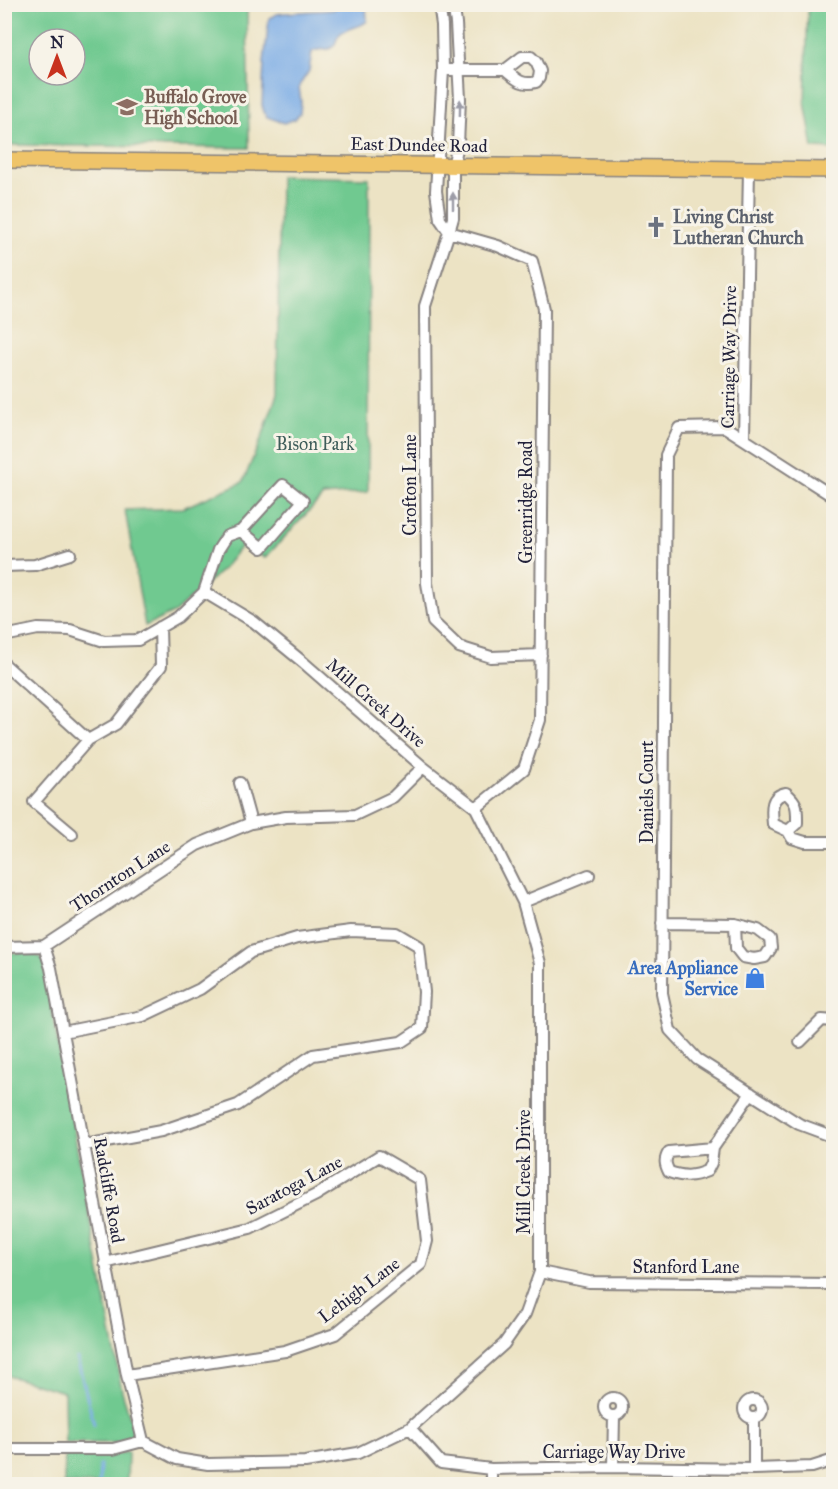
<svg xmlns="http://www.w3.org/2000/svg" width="838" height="1489" font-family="'IM FELL Great Primer',serif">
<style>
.green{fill:#70c990;stroke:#497666;stroke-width:1.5;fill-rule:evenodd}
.water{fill:#7aace6;stroke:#4e6790;stroke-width:1.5}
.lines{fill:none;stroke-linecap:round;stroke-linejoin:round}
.stream{stroke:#7aace6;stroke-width:3}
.minor-casing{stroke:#878280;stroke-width:14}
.primary-casing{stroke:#878280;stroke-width:18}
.minor{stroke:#fff;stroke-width:10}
.primary{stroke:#efc469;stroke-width:15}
.oneway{fill:#9c9ca7}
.labels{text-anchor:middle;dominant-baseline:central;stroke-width:6;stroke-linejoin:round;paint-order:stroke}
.education-label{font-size:18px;font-weight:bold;fill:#785e54;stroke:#f7f3e8;text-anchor:start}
.street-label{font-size:18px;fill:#22223b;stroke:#f7f3e8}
.worship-label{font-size:18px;font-weight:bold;fill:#5b616d;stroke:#f7f3e8;text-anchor:start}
.park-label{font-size:18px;fill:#3d5c59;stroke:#f7f3e8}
.shop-label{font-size:18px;font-weight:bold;fill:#366cbe;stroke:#f7f3e8;text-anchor:end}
</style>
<rect width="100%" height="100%" fill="#f7f3e8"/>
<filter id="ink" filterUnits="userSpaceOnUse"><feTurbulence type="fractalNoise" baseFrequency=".0167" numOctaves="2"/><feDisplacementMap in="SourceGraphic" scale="12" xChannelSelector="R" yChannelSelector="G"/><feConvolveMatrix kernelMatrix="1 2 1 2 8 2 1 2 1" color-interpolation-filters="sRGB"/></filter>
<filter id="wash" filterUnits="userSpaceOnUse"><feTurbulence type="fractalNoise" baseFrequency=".008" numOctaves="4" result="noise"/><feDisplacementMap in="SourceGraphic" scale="24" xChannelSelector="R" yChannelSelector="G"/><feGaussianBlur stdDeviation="1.35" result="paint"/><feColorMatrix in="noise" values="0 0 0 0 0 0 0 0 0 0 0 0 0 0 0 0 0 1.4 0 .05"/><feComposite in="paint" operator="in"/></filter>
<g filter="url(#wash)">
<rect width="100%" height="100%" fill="#ece3c4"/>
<path class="green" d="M5 4 247 5 249 148 5 145ZM39 39H75V75H39Z
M808 5H833V149L813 148 805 102Z
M280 176 369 178 368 492 323 496 265 558 242 545 223 569 175 612 145 626 125 510 183 508 243 482 263 434 277 394Z
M4 953C18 953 37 949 44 962L50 1001 122 1391 134 1431 129 1441 119 1443H65L64 1392 5 1375Z
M128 1452 127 1484H64L65 1453 116 1454Z"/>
<path class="water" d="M337 5H366L367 21C360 28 349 27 341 33 335 37 338 44 331 48 325 51 318 48 312 52L309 71 301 83 299 87 301 102 300 113 295 119 284 123 267 117 264 112 262 105 264 62 269 18 277 14 284 13 333 10 336 8Z"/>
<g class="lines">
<path class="stream" d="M77 1358 94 1424
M99 1484 100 1465"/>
</g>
</g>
<g filter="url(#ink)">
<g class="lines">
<defs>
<path id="minor" d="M439 4 442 25 443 70 436 191 440 219 449 232 453 218V166L458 145 460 99 456 23 453 4
M443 70H505L522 57H531L536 62 540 71 539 78 536 82C522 86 516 79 505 70
M744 438 749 169
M834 497 725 427 679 428 666 455 662 993 670 1030 697 1059 799 1124 834 1137
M4 566 35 565 70 554
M4 636 38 629 70 630 104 641 138 640 178 617 204 592 218 550 227 536 241 531 283 485 303 501 262 548 241 531
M4 664 88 740
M240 783 251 823
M476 808 524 769 540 720 544 309 532 261 498 246 449 232 425 306 427 583 433 622 459 647 491 657 541 655
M788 831 797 823C797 808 798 803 786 793 769 796 772 811 773 824L788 831 792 838 805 842H834
M72 834 34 802 88 740 116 724 161 666 160 627
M523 902 589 875
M662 923 735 924 758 930 770 939 771 948 765 957 754 959 743 957 736 948 735 924
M44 946 51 968 127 1375 143 1441
M4 947 44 946 197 845 251 823 286 817 355 815 393 797 423 767
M63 1032 143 1016 200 989 251 952 297 938 351 931 397 933 419 946 424 992 422 1028 401 1042 313 1055 238 1105 161 1131 85 1145
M800 1042 822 1020 834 1021
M713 1148 711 1163 707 1171C692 1177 684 1177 669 1172 665 1164 664 1160 669 1152L713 1148 751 1093
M105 1263 250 1228 316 1195 379 1156 420 1180 427 1241 421 1264 335 1334 285 1351 127 1375
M540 1272 589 1282 834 1284
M604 1407a9 9 0 1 1 18 0a9 9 0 1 1-18 0Z
M744 1409a9 9 0 1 1 18 0a9 9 0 1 1-18 0Z
M410 1428 441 1463 491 1469 613 1467 754 1469 812 1467 834 1460
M4 1449H113L143 1441 177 1459 208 1464 305 1462 358 1453 410 1428 504 1344 525 1314 540 1272V963L523 902 476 808 423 767 304 663 254 622 204 592
M613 1467 614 1416
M491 1469V1484
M754 1469V1418"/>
<path id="primary" d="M4 160 834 170"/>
</defs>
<use href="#minor" class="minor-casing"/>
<use href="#primary" class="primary-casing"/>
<use href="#minor" class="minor"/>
<use href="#primary" class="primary"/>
</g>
<defs><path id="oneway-solid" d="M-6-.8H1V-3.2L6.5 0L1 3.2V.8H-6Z" transform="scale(1.5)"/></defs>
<g class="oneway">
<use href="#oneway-solid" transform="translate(460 108) rotate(-89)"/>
<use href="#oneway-solid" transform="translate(453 201) rotate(-90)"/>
</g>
</g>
<defs>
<symbol id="school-bare" viewBox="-9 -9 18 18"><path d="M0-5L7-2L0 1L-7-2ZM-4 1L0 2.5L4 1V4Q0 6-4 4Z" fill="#8d6e63" stroke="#f7f3e8" stroke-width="2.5" paint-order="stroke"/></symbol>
<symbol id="church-bare" viewBox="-9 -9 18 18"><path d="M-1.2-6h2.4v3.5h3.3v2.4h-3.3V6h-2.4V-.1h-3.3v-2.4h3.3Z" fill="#6b7280" stroke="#f7f3e8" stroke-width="2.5" paint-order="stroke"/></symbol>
<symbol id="shop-bare" viewBox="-9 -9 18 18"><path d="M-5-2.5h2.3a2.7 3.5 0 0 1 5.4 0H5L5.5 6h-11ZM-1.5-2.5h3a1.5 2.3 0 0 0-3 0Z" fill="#3f7fe0" stroke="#f7f3e8" stroke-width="2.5" paint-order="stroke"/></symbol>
</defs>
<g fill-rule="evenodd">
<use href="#school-bare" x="112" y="92" width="30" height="30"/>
<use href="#church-bare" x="641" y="212" width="30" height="30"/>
<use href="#shop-bare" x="740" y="963" width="30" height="30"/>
</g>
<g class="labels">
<g class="education-label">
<text x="144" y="97">Buffalo Grove<tspan x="144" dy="21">High School</tspan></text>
</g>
<g class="street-label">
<text transform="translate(419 145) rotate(1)">East Dundee Road</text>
<text transform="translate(729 357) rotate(-89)">Carriage Way Drive</text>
<text transform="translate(410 485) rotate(-90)">Crofton Lane</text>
<text transform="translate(526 502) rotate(-90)">Greenridge Road</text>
<text transform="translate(376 703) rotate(41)">Mill Creek Drive</text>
<text transform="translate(647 792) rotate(-90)">Daniels Court</text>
<text transform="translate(120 876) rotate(-33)">Thornton Lane</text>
<text transform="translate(524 1172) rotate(-90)">Mill Creek Drive</text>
<text transform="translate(294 1185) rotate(-28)">Saratoga Lane</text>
<text transform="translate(109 1190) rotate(80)">Radcliffe Road</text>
<text x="686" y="1267">Stanford Lane</text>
<text transform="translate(359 1290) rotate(-37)">Lehigh Lane</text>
<text x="614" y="1452">Carriage Way Drive</text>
</g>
<g class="worship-label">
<text x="673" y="217">Living Christ<tspan x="673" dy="21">Lutheran Church</tspan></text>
</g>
<g class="park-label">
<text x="315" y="444">Bison Park</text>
</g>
<g class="shop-label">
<text x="738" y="968">Area Appliance<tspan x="738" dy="21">Service</tspan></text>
</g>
</g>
<rect width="838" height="1489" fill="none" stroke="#f7f3e8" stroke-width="24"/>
<g transform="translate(57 57)"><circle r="28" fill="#f7f3e8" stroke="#a29fa3" stroke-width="1.5"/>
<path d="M0-4.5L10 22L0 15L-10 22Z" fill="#c8321e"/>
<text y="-9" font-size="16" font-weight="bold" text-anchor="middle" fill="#22223b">N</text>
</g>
</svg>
